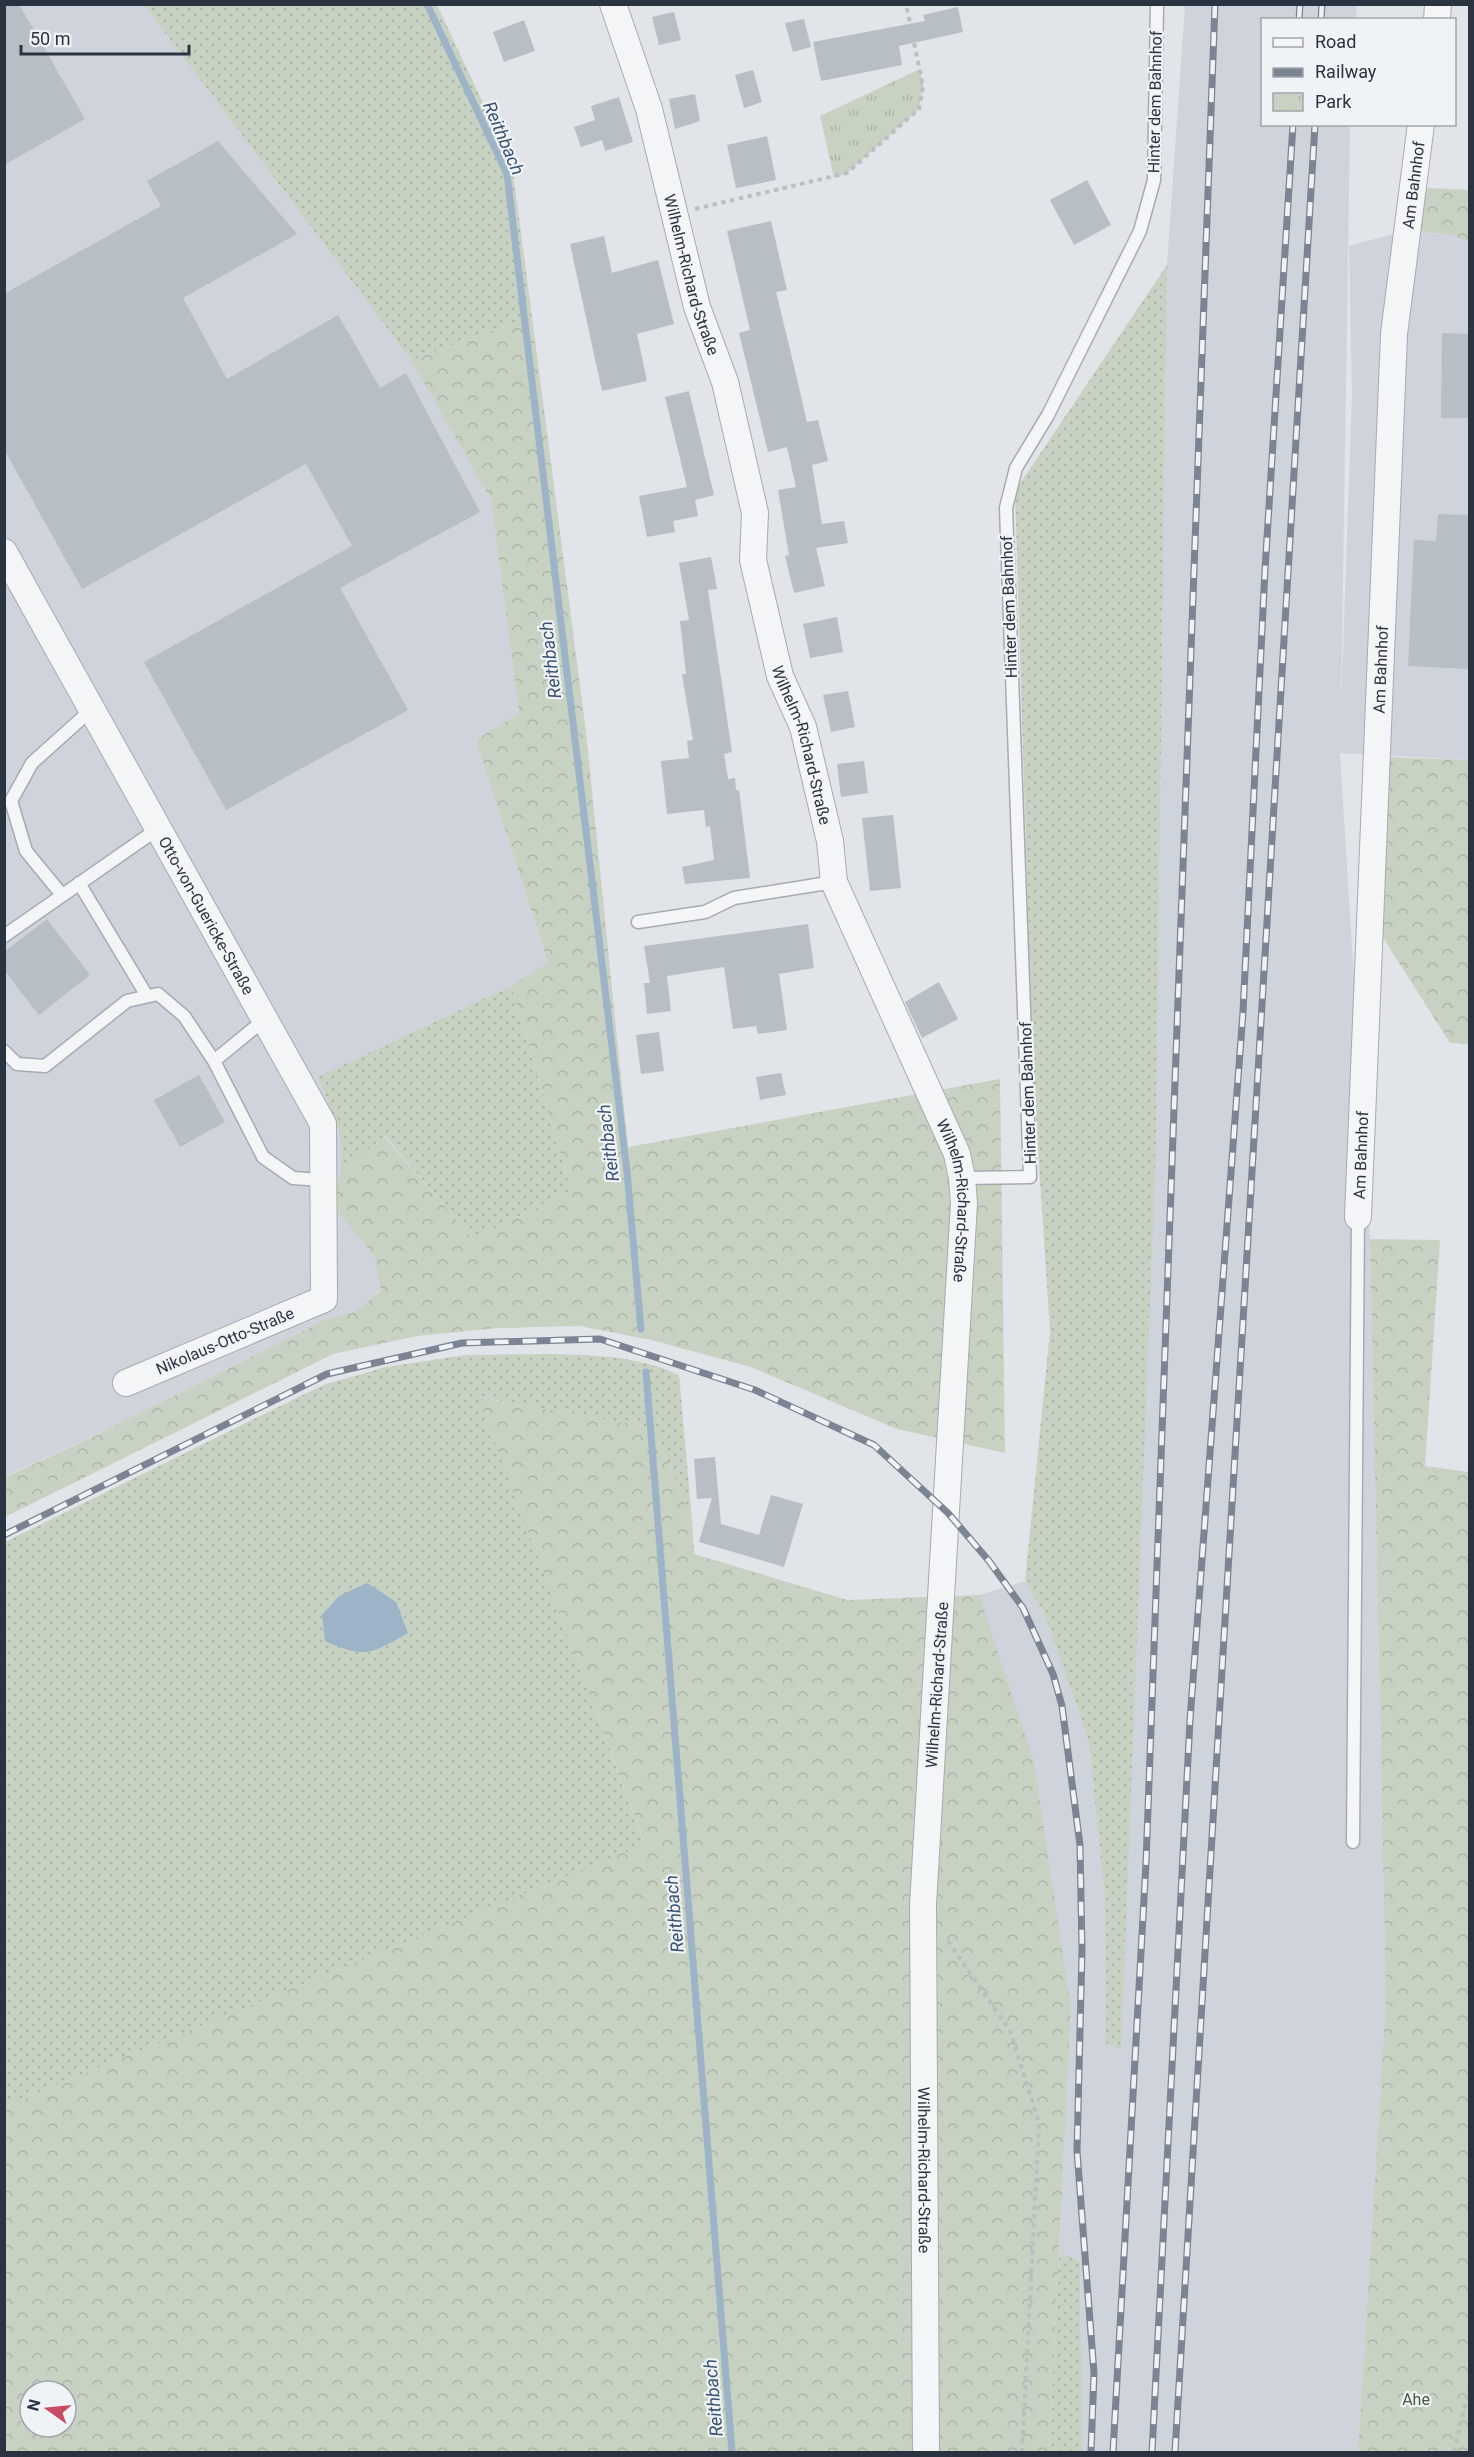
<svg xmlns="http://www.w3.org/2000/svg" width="1474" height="2457" font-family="Roboto,sans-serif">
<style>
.built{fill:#cfd3db}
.grass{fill:url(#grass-dots)}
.forest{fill:url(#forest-crowns);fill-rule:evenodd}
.park{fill:url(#park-tufts)}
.water{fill:#9db3c7}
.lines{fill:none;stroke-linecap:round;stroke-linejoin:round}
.stream{stroke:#9db3c7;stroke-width:7}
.building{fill:#b8bec5}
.service-casing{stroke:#a6abb3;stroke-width:15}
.minor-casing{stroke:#a6abb3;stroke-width:28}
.path{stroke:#bbbfc4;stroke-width:4;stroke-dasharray:4.5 4.5;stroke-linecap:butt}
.service{stroke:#f3f5f7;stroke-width:12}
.minor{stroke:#f3f5f7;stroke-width:26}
.rail-casing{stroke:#7b8492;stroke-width:7}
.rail{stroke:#f0f3f6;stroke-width:4.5;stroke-dasharray:14;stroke-linecap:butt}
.labels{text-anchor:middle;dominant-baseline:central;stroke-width:4.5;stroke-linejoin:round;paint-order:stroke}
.street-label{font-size:16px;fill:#2a3340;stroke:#f0f3f6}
.park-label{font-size:16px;fill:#405b38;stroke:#f0f3f6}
.water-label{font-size:18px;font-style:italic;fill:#365372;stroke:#f0f3f6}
</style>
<defs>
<pattern id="grass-dots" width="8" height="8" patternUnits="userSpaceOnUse" patternTransform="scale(1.5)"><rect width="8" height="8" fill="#c7d2c2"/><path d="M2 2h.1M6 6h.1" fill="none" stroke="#abb5a8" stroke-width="1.8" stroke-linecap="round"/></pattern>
<pattern id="forest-crowns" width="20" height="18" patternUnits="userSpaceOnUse" patternTransform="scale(1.5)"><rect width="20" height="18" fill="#c7d2c2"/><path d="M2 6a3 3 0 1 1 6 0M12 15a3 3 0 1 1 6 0" fill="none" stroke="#abb5a8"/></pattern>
<pattern id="park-tufts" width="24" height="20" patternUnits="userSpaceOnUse" patternTransform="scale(1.5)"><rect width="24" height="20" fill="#c7d2c2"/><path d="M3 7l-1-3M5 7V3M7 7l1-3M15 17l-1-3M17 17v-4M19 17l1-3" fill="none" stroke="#abb5a8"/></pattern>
</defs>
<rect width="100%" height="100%" fill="#e1e4e9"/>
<path class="built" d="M4 5H144L411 360 491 500 519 713 476 740 548 964 511 986 319 1077 340 1132 341 1173 333 1190 337 1212 374 1255 381 1289 356 1311 324 1320 101 1433 5 1476Z
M1185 5H1357L1356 19 1262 20V124L1350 125 1341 708 1352 395 1349 246 1409 230 1452 235 1470 242 1469 760 1340 753 1370 1239 1386 2000 1358 2452H1082L1080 2262 1059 2253 1071 2009 979 1595 1025 1581 1045 1615 1089 1743 1105 1899 1106 2043 1156 1143 1167 265Z"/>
<path class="grass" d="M144 5H437L512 165 532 317 411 360Z
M1167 265 1156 1143 1121 2049 1106 2043 1105 1899 1089 1743 1045 1615 1025 1581 1050 1331 1033 1073 1015 491Z
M511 986 571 1190 473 1239 385 1136 341 1173 340 1132 318 1077Z
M465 1355C529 1355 623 1347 679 1375L692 1520 654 1428 479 1397 645 1845 5 2106V1542L323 1385 386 1367Z
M1059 2253 1080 2261 1082 2452H1049Z"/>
<path class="forest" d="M1411 187 1469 190V242L1452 235 1409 230Z
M532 317 586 732 628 1147 1000 1079 1005 1453 897 1429 751 1367 651 1340 580 1326 497 1328 417 1336 333 1354 5 1517V1477L91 1438 324 1320 356 1311 381 1290 374 1255 337 1212 333 1189 341 1173 384 1136 473 1239 571 1190 511 986 548 963 476 740 519 713 491 500 411 360Z
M1384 757 1469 760V1044L1450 1043 1377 928Z
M1370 1239 1440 1240 1425 1466 1469 1472V2452H1358L1386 2000Z
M478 1397 654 1428 692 1520 694 1554 847 1600 979 1595 1034 1762 1071 2009 1049 2452H5V2106L645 1844ZM30 2391H66V2427H30Z"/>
<path class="park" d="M920 69 923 86 919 109 847 173 834 178 820 116Z"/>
<path class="water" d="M367 1583 396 1602 408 1633C371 1654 365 1659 325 1641L322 1615 339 1596Z"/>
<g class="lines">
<path class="stream" d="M427 4 507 174 627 1172 641 1329
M646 1372 732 2452"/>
</g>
<path class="building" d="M4 4H19L85 119 4 165Z
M958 7 963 32 899 46 902 65 821 81 813 42 925 21 923 15Z
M674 12 681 40 659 45 652 17Z
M804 19 811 47 793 52 785 23Z
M524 20 535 51 504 62 493 32Z
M753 70 762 102 744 108 735 75Z
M695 94 700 121 675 129 669 99Z
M619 97 633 142 605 151 602 140 581 147 574 127 595 120 591 106Z
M767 136 776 180 736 188 727 145Z
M218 141 297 234 183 298 227 379 338 315 380 388 406 373 480 512 340 588 408 710 226 810 144 662 352 546 306 464 82 589 4 449V294L161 206 147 181Z
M1087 180 1111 225 1074 245 1050 200Z
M771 221 787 290 776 292 794 366 807 422 818 420 828 461 812 465 822 524 844 521 848 543 816 548 825 586 794 593 785 556 789 555 778 490 796 487 787 447 768 452 739 333 750 330 727 231Z
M604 236 612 273 658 260 674 324 637 334 647 381 602 391 570 244Z
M1442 333 1470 334V418H1441Z
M689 391 714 495 695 500 698 516 673 521 675 532 647 537 639 496 687 487 665 397Z
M1438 514 1470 515V669L1408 666 1414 540 1436 541Z
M711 557 717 589 708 590 732 752 724 754 728 779 735 778 736 790H739L750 878 685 884 682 867 714 860 710 826 706 827 704 810 667 814 661 761 689 758 687 741 693 740 682 674H686L680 621 689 620 679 563Z
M837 617 843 652 810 658 803 624Z
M848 691 855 727 831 732 823 695Z
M864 761 868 793 841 797 837 764Z
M893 815 901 888 870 891 862 818Z
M47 919 90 975 39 1015 4 970V952Z
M808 924 814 968 779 974 787 1030 758 1034 756 1026 733 1029 724 967 667 976 671 1011 647 1014 644 983H650L644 946Z
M939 982 958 1019 922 1038 905 1002Z
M659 1032 664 1071 641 1074 636 1035Z
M781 1073 786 1095 760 1100 756 1077Z
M199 1075 225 1122 180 1147 154 1100Z
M715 1457 721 1524 759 1535 771 1495 803 1504 784 1567 699 1542 712 1498 697 1499 694 1459Z"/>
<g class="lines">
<defs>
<path id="service" d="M79 883 147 996
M62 895 26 851 11 801 32 763 91 710
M638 922 705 912 734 898 834 882
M4 936 159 828
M4 1051 17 1064 45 1066 127 1001 158 994 184 1016 214 1061 264 1020
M214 1061 263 1157 293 1178 321 1180
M962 1178 1030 1177 1006 508 1016 468 1048 415 1140 231 1154 180 1157 4
M1353 1842 1358 1217"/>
<g id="minor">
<path id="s1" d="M613 4 649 109 697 307 725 382 755 513 753 560 780 676 803 727 830 841 834 882 957 1154 962 1178 964 1203 923 1905 926 2452"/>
<path d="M1437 20 1438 4"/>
<path id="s2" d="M4 552 323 1124 324 1299 126 1383"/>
<path id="s3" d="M1358 1217 1394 334 1421 124"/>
</g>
</defs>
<use href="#service" class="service-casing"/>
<use href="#minor" class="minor-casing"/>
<path class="path" d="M695 209 847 173 919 109 923 86 906 4
M948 1941 1010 2031 1039 2123 1022 2452
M1454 2452 1470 2385"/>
<use href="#service" class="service"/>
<use href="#minor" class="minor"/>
<defs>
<path id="rail" d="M1299 20 1300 4
M1321 20 1322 4
M4 1535 327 1374 462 1343 600 1339 755 1390 874 1445 948 1513 989 1561 1023 1608 1053 1674 1062 1706 1080 1845 1082 1951 1077 2151 1094 2373 1091 2452
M1113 2452 1146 1863 1215 4
M1152 2452 1190 1720 1243 1012 1265 570 1293 124
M1175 2452 1315 124"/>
</defs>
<use href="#rail" class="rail-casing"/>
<use href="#rail" class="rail"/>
</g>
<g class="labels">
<g class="street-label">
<text transform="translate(1155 102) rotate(-89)">Hinter dem Bahnhof</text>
<text stroke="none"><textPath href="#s3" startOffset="1034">Am Bahnhof</textPath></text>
<text stroke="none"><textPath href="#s1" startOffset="282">Wilhelm-Richard-Straße</textPath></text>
<text transform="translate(1009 607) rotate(-92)">Hinter dem Bahnhof</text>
<text stroke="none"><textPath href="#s3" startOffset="548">Am Bahnhof</textPath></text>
<text stroke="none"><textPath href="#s1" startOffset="768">Wilhelm-Richard-Straße</textPath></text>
<text stroke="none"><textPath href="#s2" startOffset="416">Otto-von-Guericke-Straße</textPath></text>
<text transform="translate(1028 1093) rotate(-92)">Hinter dem Bahnhof</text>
<text stroke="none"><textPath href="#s3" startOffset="62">Am Bahnhof</textPath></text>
<text stroke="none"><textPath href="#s1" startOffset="1254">Wilhelm-Richard-Straße</textPath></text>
<text transform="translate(225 1341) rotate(-23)">Nikolaus-Otto-Straße</text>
<text transform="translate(937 1685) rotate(-86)">Wilhelm-Richard-Straße</text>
<text stroke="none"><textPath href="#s1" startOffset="2226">Wilhelm-Richard-Straße</textPath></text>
</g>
<g class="park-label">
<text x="1416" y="2399">Ahe</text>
</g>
<g class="water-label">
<text transform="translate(504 138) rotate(67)">Reithbach</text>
<text transform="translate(550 660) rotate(-97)">Reithbach</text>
<text transform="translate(608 1143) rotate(-97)">Reithbach</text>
<text transform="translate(674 1914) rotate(-95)">Reithbach</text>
<text transform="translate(713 2398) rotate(-95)">Reithbach</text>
</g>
</g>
<rect width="1474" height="2457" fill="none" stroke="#2a3340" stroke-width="12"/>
<rect x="1261" y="18" width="195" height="108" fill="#f0f3f6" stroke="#a1a6ad" stroke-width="1.5"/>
<rect x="1273" y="38" width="30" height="9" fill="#f3f5f7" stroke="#a1a6ad" stroke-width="1.5"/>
<text x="1315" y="48" font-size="18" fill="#2a3340">Road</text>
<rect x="1273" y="68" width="30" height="9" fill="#7b8492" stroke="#a1a6ad" stroke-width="1.5"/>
<text x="1315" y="78" font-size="18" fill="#2a3340">Railway</text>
<rect x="1273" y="93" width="30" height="18" fill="url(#park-tufts)" stroke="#a1a6ad" stroke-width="1.5"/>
<text x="1315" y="108" font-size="18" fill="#2a3340">Park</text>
<g transform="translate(48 2409) rotate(285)"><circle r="28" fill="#f0f3f6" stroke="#a1a6ad" stroke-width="1.5"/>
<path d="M0-4.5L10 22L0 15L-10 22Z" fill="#c84b63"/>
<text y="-9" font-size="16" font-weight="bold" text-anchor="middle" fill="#2a3340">N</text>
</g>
<path d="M21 45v9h168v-9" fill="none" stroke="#2a3340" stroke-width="3"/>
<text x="30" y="45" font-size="18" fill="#2a3340" stroke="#f0f3f6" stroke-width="4.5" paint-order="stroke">50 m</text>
</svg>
